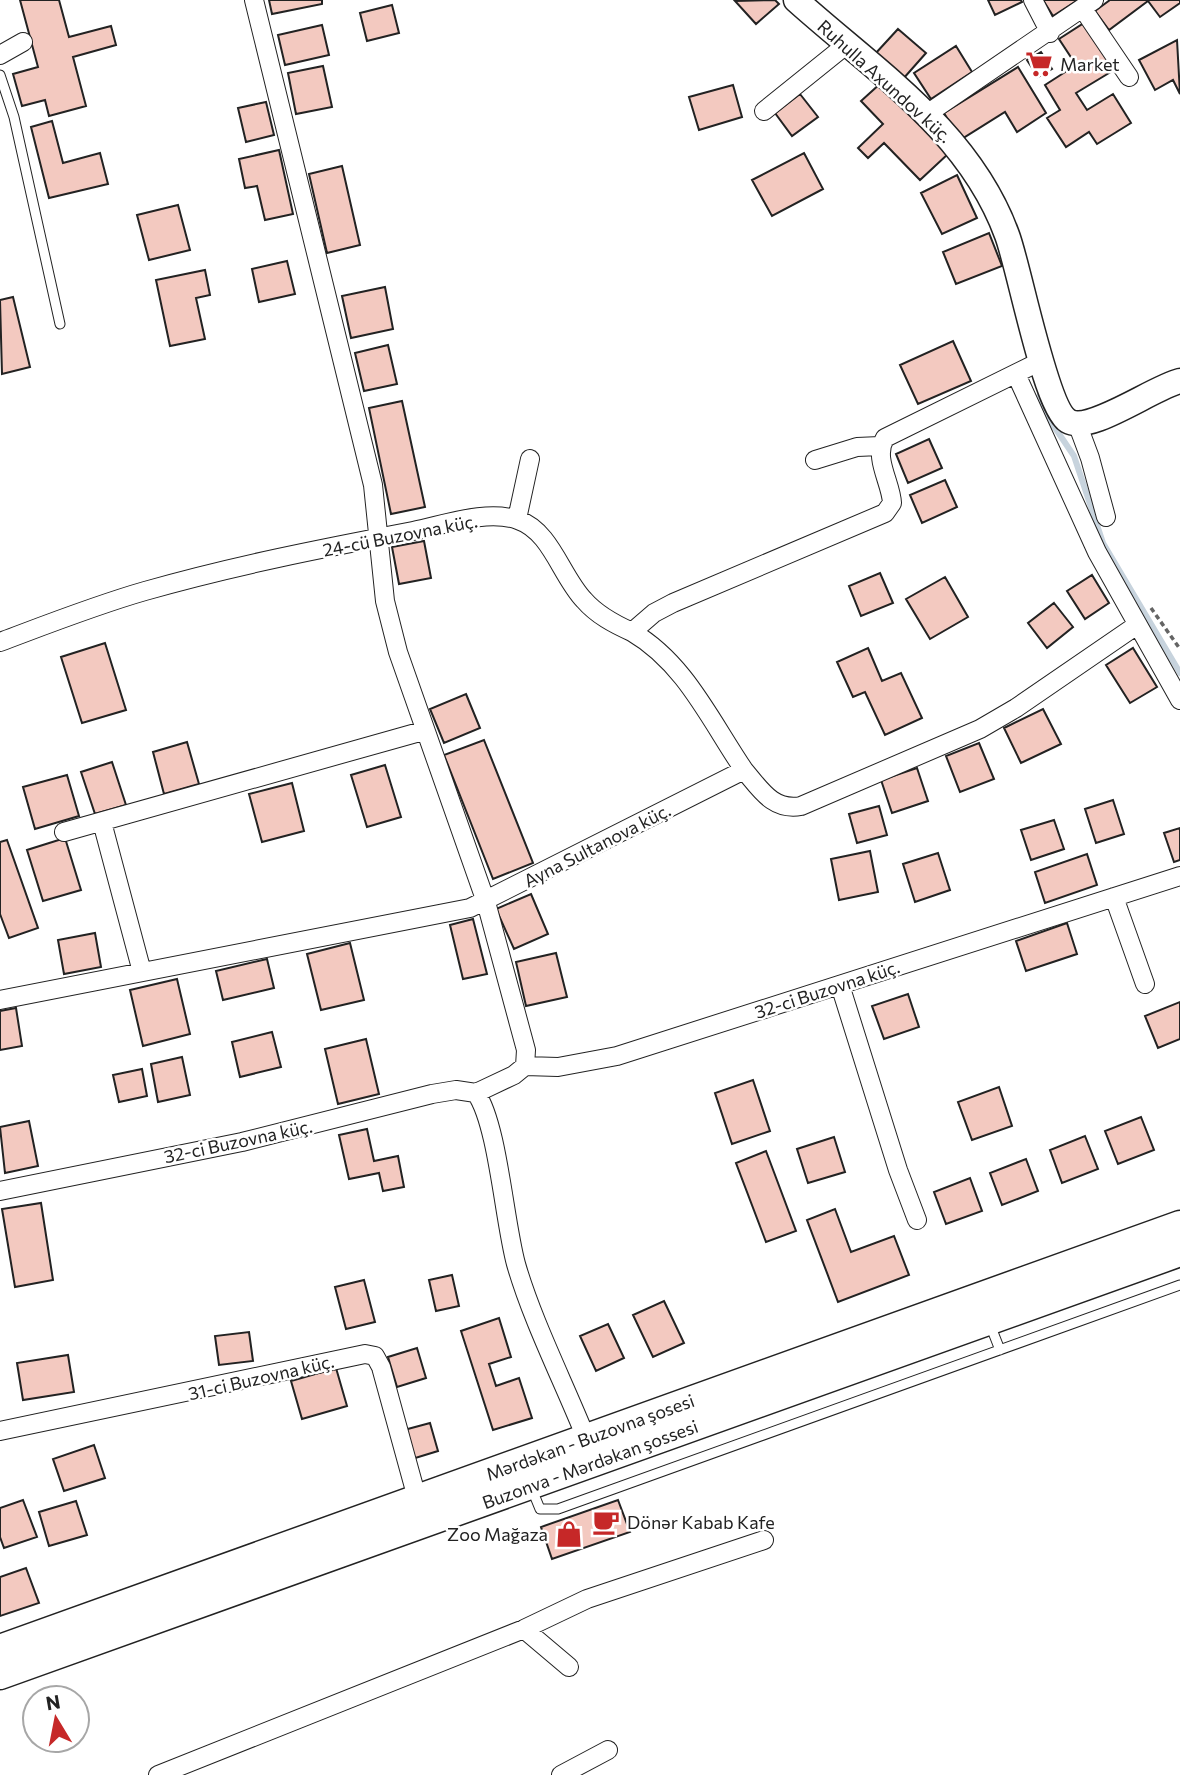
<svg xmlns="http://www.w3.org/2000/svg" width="1180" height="1775" font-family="Commissioner,sans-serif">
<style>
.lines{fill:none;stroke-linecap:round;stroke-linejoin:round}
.stream{stroke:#c7d3dd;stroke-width:6}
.building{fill:#f3c9c0;stroke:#222;stroke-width:2}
.lane-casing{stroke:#222;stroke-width:11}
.street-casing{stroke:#222;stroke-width:20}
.secondary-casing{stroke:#222;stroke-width:27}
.primary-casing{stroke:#222;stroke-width:31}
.path{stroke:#646464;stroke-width:3.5;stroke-dasharray:5 3.5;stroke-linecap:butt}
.lane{stroke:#fff;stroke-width:9}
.street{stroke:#fff;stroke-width:18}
.secondary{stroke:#fff;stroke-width:24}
.primary{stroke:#fff;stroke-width:28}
.labels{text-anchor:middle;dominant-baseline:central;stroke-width:5;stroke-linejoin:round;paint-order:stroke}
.poi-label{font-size:18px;fill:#222;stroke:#fff;text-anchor:start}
.street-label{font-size:18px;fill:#222;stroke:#fff}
</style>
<rect width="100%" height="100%" fill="#fff"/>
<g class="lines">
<path class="stream" d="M1040 395 1049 419 1074 456 1103 543 1180 673"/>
</g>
<path class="building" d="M20 0H59L69 37 111 26 116 45 73 57 86 106 49 116 45 100 22 106 13 74 38 67Z
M269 0H322V4L272 14Z
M775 0 779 4 756 24 735 1Z
M988 0H1021L1022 2 995 15Z
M1043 0H1078L1053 16Z
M1110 0H1180V3L1160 17 1148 1 1109 30 1095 11Z
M392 5 399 33 367 41 360 13Z
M1084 23 1114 70 1076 93 1087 110 1113 94 1131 123 1097 144 1089 132 1066 147 1047 118 1060 110 1045 85 1076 65 1059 39Z
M322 25 329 55 285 65 278 35Z
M898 29 926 53 903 79 875 54Z
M1177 40 1180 94 1173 80 1155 90 1139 60Z
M956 46 972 72 931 99 914 73Z
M1041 52 1052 69 1038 77 1027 60Z
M323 66 332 107 296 114 288 73Z
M1018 67 1046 113 1017 132 1005 112 960 140 944 113Z
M881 83 948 154 920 180 884 143 868 158 858 148 883 124 861 101Z
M733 85 742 117 699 130 689 97Z
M800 94 818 117 792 136 775 113Z
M266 102 274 135 246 142 238 108Z
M52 121 63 163 100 153 108 184 49 198 31 127Z
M279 150 293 214 265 220 257 186 245 188 239 159Z
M804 153 823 189 772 216 752 180Z
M342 166 360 245 327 253 309 174Z
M957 175 977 218 942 234 921 193Z
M178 205 190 250 149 260 137 215Z
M989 233 1002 266 956 284 943 252Z
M287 261 295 294 259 302 252 269Z
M205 270 210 295 196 298 205 339 170 346 156 280Z
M385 287 393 329 351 338 342 296Z
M13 297 30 367 2 374 0 300Z
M953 341 971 381 918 404 900 365Z
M388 345 397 384 364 391 355 353Z
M402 401 425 507 391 514 369 408Z
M929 439 942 468 908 483 896 454Z
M945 480 957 507 922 523 910 495Z
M424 541 431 578 399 584 392 547Z
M880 573 893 603 861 616 849 586Z
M1092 575 1109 603 1085 619 1067 591Z
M945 577 968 617 930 639 906 599Z
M1054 603 1073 627 1047 648 1028 623Z
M105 643 126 710 82 723 61 657Z
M868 648 882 681 901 673 922 718 885 735 865 692 853 697 837 662Z
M1133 648 1157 687 1130 703 1106 665Z
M466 694 480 728 444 743 430 709Z
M1043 709 1061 744 1021 763 1004 728Z
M484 740 533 863 493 879 444 755Z
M187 742 199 784 164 794 153 752Z
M979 743 994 779 960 792 946 756Z
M112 762 126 805 95 814 81 772Z
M385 765 401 817 367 827 351 775Z
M917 768 928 801 892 813 881 780Z
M67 775 79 816 35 829 23 787Z
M292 783 304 831 262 842 249 794Z
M1113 800 1124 834 1096 843 1085 809Z
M879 806 887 835 857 843 849 814Z
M1054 820 1064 849 1031 860 1021 830Z
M1180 828V860L1174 862 1164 833Z
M65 838 81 890 43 901 27 850Z
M7 840 38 928 9 938 0 914V842Z
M870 851 878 892 839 900 831 859Z
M938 853 950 890 915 902 903 864Z
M1087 854 1097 885 1045 903 1035 872Z
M531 894 548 934 514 949 496 909Z
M473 919 487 974 463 979 450 925Z
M1067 923 1077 954 1026 971 1016 941Z
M95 933 101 967 64 974 58 940Z
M350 943 364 1000 321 1010 307 954Z
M556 953 567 997 526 1006 516 962Z
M267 959 274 988 223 1000 216 971Z
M177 979 190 1034 143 1046 130 990Z
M908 994 919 1027 884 1039 872 1006Z
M1180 1002V1039L1158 1048 1145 1016Z
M16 1008 22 1046 0 1050V1011Z
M272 1032 281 1067 240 1077 232 1042Z
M366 1039 379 1094 338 1104 325 1049Z
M182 1057 190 1095 158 1102 151 1064Z
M142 1069 147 1096 119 1102 113 1075Z
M753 1080 770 1131 732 1144 715 1093Z
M999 1087 1012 1126 972 1140 958 1102Z
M1141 1117 1154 1150 1118 1164 1105 1131Z
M29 1121 38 1166 5 1173 0 1127Z
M367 1129 374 1161 398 1156 404 1187 383 1191 379 1173 349 1179 339 1135Z
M1085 1136 1098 1169 1062 1183 1050 1150Z
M834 1137 845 1172 808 1183 797 1149Z
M766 1151 796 1231 766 1242 736 1163Z
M1026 1159 1038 1191 1002 1205 990 1173Z
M970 1178 982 1211 946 1224 934 1192Z
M41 1203 53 1280 15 1287 2 1209Z
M835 1209 851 1252 894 1236 909 1275 838 1302 807 1220Z
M452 1275 459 1306 436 1311 429 1280Z
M364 1280 375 1322 346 1329 335 1287Z
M664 1301 684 1343 653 1357 633 1315Z
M499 1318 511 1357 489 1364 496 1386 519 1378 532 1418 493 1430 461 1331Z
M608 1324 624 1358 596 1371 580 1336Z
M249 1332 253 1361 219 1365 215 1336Z
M417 1348 426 1378 397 1387 388 1357Z
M68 1355 74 1392 23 1400 17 1363Z
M336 1368 347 1406 302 1419 291 1381Z
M430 1423 438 1451 412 1459 404 1430Z
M94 1445 105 1478 64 1491 53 1459Z
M23 1500 37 1537 4 1548 0 1537V1508Z
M618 1500 630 1532 552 1559 541 1527Z
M76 1501 87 1535 49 1546 39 1512Z
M26 1568 39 1603 0 1616V1577Z"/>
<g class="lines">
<defs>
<path id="lane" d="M0 75 14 117 60 324
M989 1322 1000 1350
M531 1487 540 1509H558L1180 1285"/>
<path id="street" d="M254 0 373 485 385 601 398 652 486 902 526 1050 525 1066
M1033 0 1050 33
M1083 9 1129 77
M0 55 23 42
M764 111 846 45
M927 114 1094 0
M1016 374 1097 552 1180 700
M1077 423 1090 458 1106 517
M815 460 857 447 880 446
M517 519 530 459
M632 632C685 663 710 720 744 770
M0 642C48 624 96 605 145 591 232 566 324 548 413 531 444 525 487 509 518 520 551 531 561 576 584 600 597 615 614 624 632 632L654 613 673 603 885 513 892 503C891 482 873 458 885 438L1041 361
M102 822 142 972
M64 832 423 731
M1114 897 1145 984
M840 985 898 1170 917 1220
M0 1000 470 908 744 770C761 790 773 811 801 806L980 729 1016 708 1137 625
M476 1093 514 1075 525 1066 558 1067 617 1056 1180 876
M0 1191 242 1142 432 1094 456 1090 476 1093C498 1125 504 1220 516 1264 532 1320 564 1383 586 1438
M0 1431 365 1354 375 1356 381 1367 417 1498
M524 1629 569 1667
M158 1775 524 1629 587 1599 764 1540
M561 1775 608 1750"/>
<path id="secondary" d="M796 0C875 71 969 131 1007 235 1019 266 1045 407 1068 421 1090 434 1152 388 1180 381"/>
<path id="primary" d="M0 1649 1180 1225
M0 1675 1180 1252"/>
</defs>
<use href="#lane" class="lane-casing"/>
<use href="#street" class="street-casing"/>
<use href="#secondary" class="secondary-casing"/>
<use href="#primary" class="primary-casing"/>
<path class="path" d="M1151 608 1180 649"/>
<use href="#lane" class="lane"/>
<use href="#street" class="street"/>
<use href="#secondary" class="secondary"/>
<use href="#primary" class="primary"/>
</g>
<defs>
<symbol id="supermarket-bare" viewBox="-9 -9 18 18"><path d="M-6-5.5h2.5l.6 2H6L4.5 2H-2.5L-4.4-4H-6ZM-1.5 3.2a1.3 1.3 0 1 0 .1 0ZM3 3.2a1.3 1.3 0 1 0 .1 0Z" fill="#c62828" stroke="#fff" stroke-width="2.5" paint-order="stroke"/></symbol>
<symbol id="cafe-bare" viewBox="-9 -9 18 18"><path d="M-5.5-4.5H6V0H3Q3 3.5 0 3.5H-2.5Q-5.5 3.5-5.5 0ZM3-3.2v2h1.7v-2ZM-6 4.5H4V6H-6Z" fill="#c62828" stroke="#fff" stroke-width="2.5" paint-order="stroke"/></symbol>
<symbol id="shop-bare" viewBox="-9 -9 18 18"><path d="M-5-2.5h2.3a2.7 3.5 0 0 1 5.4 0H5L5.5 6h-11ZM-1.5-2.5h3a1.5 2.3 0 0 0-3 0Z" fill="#c62828" stroke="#fff" stroke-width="2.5" paint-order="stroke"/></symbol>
</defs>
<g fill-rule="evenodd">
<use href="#supermarket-bare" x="1020" y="45" width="38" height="38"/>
<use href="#cafe-bare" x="587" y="1503" width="38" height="38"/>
<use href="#shop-bare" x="550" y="1515" width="38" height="38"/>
</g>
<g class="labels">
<g class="poi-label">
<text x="1060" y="64">Market</text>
<text x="627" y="1522">Dönər Kabab Kafe</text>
<text x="548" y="1534" text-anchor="end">Zoo Mağaza</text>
</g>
<g class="street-label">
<text transform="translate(885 81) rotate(42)">Ruhulla Axundov küç.</text>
<text transform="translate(400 535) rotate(-11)">24-cü Buzovna küç.</text>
<text transform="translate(597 845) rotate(-27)">Ayna Sultanova küç.</text>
<text transform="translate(827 989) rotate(-18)">32-ci Buzovna küç.</text>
<text transform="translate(238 1141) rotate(-12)">32-ci Buzovna küç.</text>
<text transform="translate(261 1377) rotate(-13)">31-ci Buzovna küç.</text>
<text transform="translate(590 1437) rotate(-20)">Mərdəkan - Buzovna şosesi</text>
<text transform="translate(590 1464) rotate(-20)">Buzonva - Mərdəkan şossesi</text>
</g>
</g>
<g transform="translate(56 1719) rotate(350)"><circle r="33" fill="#ffffff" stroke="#a7a7a7" stroke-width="2"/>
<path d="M0-5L12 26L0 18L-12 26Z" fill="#c62828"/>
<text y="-10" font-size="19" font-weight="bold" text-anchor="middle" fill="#222222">N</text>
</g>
</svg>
